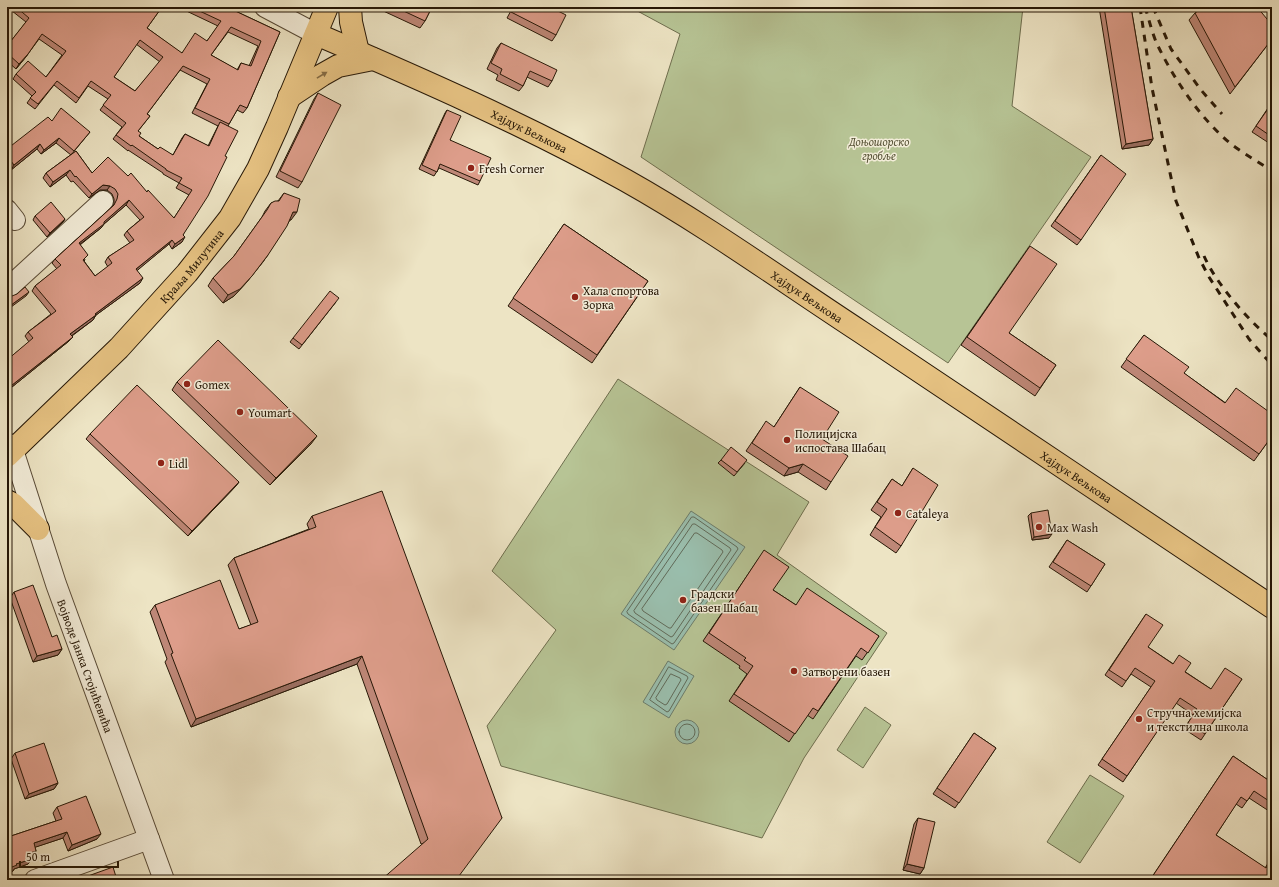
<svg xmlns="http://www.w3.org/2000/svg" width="1279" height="887" font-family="'Gentium Book Plus',serif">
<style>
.green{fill:#b7c495;stroke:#6e6e4e}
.water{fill:#9abfae;stroke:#6c7c6b}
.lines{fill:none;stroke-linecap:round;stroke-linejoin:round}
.shore{stroke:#606b5a;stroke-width:1}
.minor-casing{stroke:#584a36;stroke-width:22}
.major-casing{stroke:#261706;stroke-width:24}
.minor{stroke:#f3edd9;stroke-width:20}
.major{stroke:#e6c282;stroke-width:22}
.rail{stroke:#261706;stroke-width:3;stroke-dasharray:7 7;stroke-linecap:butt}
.wall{fill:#be8777;stroke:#261706;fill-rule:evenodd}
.shaded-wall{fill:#9b6e61;stroke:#261706}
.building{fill:#dd9d8a;stroke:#261706;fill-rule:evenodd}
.oneway{fill:#866c44}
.poi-dot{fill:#8f2418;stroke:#f3edd9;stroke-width:1.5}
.labels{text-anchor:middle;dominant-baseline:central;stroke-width:3;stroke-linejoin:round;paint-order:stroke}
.street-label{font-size:12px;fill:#261706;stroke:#f3edd9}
.park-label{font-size:12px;font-style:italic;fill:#595438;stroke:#f3edd9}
.poi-label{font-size:12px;fill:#261706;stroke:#f3edd9;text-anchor:start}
</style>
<rect width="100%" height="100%" fill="#ede4c4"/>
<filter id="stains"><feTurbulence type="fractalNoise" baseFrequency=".005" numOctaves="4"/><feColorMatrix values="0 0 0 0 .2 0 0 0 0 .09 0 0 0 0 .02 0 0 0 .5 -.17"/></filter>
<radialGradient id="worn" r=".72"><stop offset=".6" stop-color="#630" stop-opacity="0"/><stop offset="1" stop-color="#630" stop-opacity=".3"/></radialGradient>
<path class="green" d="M630 7H1023L1012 106 1091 157 948 363 641 157 680 34Z
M618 379 809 502 777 555 887 633 804 758 762 838 501 766 487 726 556 630 492 571Z
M865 707 891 725 863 768 837 750Z
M1090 775 1124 796 1080 863 1047 842Z"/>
<path class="water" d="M691 511 745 547 674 650 621 614Z
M668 661 694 676 669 718 643 702Z
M675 732a12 12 0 1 1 24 0a12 12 0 1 1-24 0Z"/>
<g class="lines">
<path class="shore" d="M692 517H694L737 547 738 549 674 643 672 644 628 614 627 612Z
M693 524H695L730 548 731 550 673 636 671 637 635 613 634 611Z
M695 533H697L722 550 723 552 671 628H669L643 611 642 609Z
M669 667 687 676 688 678 669 711 667 712 650 700Z
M671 674 680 678 681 680 667 704 665 705 657 700 656 698Z
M679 732a8 8 0 1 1 16 0a8 8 0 1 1-16 0Z"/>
<defs>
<g id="minor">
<path d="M265 7 316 34"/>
<path d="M7 210 15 220"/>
<path d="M7 289 103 201"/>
<path id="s1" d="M7 443 13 450 56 584 164 880"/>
<path d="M35 880 149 839"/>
</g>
<g id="major">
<path d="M350 7 351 22 358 52"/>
<path id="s2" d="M316 34C421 79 526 125 625 180 707 226 783 281 861 332 998 424 1135 515 1272 607"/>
<path d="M289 97 322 75 338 66 373 59"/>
<path id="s3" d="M7 456 119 348 187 273 230 218 258 169 277 127 327 7"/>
<path d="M7 501 13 504 38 529"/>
</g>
</defs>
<use href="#minor" class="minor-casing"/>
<use href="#major" class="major-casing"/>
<use href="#minor" class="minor"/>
<use href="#major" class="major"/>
<path class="rail" d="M1140 7 1152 88 1176 201 1199 258 1209 277 1249 339 1272 365
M1145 7C1149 19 1152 33 1157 44 1175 81 1200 118 1231 144 1244 154 1259 162 1272 171
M1153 7 1171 49 1201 90 1222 114
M1190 7 1191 9
M1260 7 1271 15
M1204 256C1217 285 1248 320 1272 340"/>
</g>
<path class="wall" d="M7 7H162L147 28 181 53 207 41 218 26 178 7H231V9L280 32 247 108 243 113 237 110 228 126 183 235 182 242 172 249 169 244 137 270 140 283 96 315 93 320 72 336 69 341 7 391V360L29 342 25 336 28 332 51 314 32 291 35 286 57 269 52 263 55 259 113 206 114 204V199L112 194 107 190H100L89 198 73 181 71 182 66 175 50 187 43 178 46 173 76 151 92 173 128 176 147 192 174 218 189 195 176 188 179 183 163 174V173L128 150V151L113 139 122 127 100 110 108 99 88 86 76 103 54 85 35 109 27 103 32 96 13 79 16 74 46 77 62 55 39 39 25 58 16 69 7 61V46L26 22ZM228 32 258 46 249 66 241 63 237 70 211 55ZM136 44 160 62 135 91 114 77ZM180 70 207 84 192 113 218 126 208 146 185 134 182 138 173 155 158 149 139 136 138 131 150 116 147 114ZM126 205 140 220 127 231 124 235 130 243 108 257 105 262 108 267 95 276 84 261 85 260 80 245 101 228 104 224Z
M380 7H432L425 21 420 28 379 9Z
M513 7H550L556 35 552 41 507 18Z
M581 7H589L587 10Z
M1099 7H1131L1153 139 1149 145 1122 149Z
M1195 13 1272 39 1230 94 1189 20Z
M501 43 552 81 548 87 527 77 523 86 519 91 496 80 498 75 487 69 497 48Z
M318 93 302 182 298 188 276 177 314 99Z
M1272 102V145L1252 132Z
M447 110 450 140 480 181 478 185 439 168 434 176 419 169 445 113Z
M52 121 90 132 71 155 56 143 41 154 37 149 11 170 7 165V149Z
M1101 155 1081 240 1077 245 1051 226Z
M284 193 291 220H290L263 262 246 283 234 296 223 303 208 286 213 278 234 256 262 217 265 211 271 203 278 201Z
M35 216 65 219 63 222 47 237 33 220Z
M564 224 648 281 592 363 508 306Z
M1030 246 1009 333 1056 365 1035 396 961 345Z
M336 302 299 349 290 342 293 338Z
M1144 335 1185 374 1272 436 1254 461 1121 367Z
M177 382 311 444 270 485 172 390Z
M800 387 822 439 831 482 826 490 798 472 784 476 746 451 761 429 774 427Z
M90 434 239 482 235 487 188 536 86 439Z
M721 460 745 463 734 476 718 463Z
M913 468 901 546 896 553 870 535 881 517 871 510 892 479 902 486Z
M1031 513 1049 538 1032 540 1028 516Z
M312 516 502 818 421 844 357 664 191 727 165 662 167 659 150 612 155 605 239 629 251 625 228 565 234 558 309 529 307 524Z
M1067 540 1105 564 1087 592 1049 567Z
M759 558 773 590 796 605 879 636 862 660 856 656 813 719 807 715 789 742 729 701 747 674 739 668 740 666 703 641Z
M14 592 62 649 58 655 33 662 10 598Z
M1146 614 1148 647 1211 689 1242 679 1201 740 1184 729 1193 715 1176 703 1123 782 1098 765 1151 687 1131 674 1122 687 1105 675Z
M974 733 996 748 955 808 933 794Z
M15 753 58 783 54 789 25 799 11 759Z
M1233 756 1271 782 1272 780V813L1249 798 1242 808 1236 804 1216 835 1265 868 1272 857V880H1150Z
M57 807 97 839 68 851 63 838 35 847 36 851 32 857V859L28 864 14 869 13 871 7 873V833L8 837 56 821 53 813Z
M918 818 924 868 920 874 903 870 914 824Z"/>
<path class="shaded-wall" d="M28 54 25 58 16 69 19 64Z
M59 138 56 143 41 154 44 150Z
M1153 139 1149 145 1122 149 1126 144Z
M40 144 37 149 11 170 14 165Z
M70 170 66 175 50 187 53 182Z
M103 185 110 186 107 190H100L89 198 92 194Z
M129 200 126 205 104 224 101 228 75 248 79 243Z
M293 212H297L291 220 288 219Z
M65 219 63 222 47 237 50 233Z
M185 237 182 242 172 249 175 244Z
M172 240 169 244 133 274 136 269Z
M268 255 246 283 234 296 223 303 228 295Z
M143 278 140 283 92 318 95 314Z
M29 292 26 296 7 310V308Z
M96 315 93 320 67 339 70 334Z
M73 337 69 341 7 391V389Z
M317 436 311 444 270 485 276 478Z
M803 464 798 472 784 476 789 468Z
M239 482 235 487 188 536 192 531Z
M1052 534 1049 538 1032 540 1034 537Z
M62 649 58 655 33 662 37 656Z
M362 656 357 664 191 727 196 719Z
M58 783 54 789 25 799 29 794Z
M67 832 63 838 30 849 34 843Z
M101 834 97 839 68 851 72 845Z
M36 851 32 857 26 859 30 853Z
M32 859 28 864 14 869 13 871 7 873V869L16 864Z
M907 864 924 868 920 874 903 870Z"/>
<path class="building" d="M16 7H162L147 28 182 53 195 33 207 41 221 21 191 7H231L232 8 231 9 280 32 247 108 240 105 229 124 195 108 210 79 183 66 147 114 150 116 138 131 141 133 139 136 158 149 160 147 173 155 185 134 209 146 220 122 238 131 225 156 227 157 208 196 183 235 185 237 175 244 172 240 136 269 143 278 95 314 96 315 70 334 73 337 7 389V360L33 338 28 332 56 311 35 286 61 265 55 259 114 205 117 199 118 194 115 189 110 186 103 185 92 194 76 176 75 177 70 170 53 182 46 173 76 151 92 173 108 157 128 176 131 173 147 192 148 190 174 218 192 190 179 183 182 178 166 170V169L132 145 131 146 116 135 126 123 103 105 111 95 91 81 79 98 57 81 38 104 30 98 36 92 16 74 28 61 46 77 66 51 42 34 28 54 19 64 7 53V46L29 18ZM231 27 261 41 251 66 241 63 238 70 211 55ZM140 40 163 57 135 91 114 77ZM129 200 144 217 127 231 134 240 108 257 112 263 95 276 83 260 88 255 79 243 104 224V222Z
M395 7H432L425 21Z
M514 7H550L566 15 556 35 511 12Z
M1104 7H1131L1153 139 1126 144Z
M1204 7H1257L1272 25V39L1235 87 1195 13Z
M501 43 557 70 552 81 530 71 523 86 500 74 502 69 491 63Z
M318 93 341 105 302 182 280 171Z
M1272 103V137L1256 126Z
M61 108 90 132 74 151 59 138 44 150 40 144 14 165 7 156V149L48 117 52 121Z
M447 110 461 116 450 140 491 158 480 181 440 164 437 172 422 165Z
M1101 155 1126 174 1081 240 1055 221Z
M284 193 300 199 297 212H293L287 226 268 255 252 276 240 289 228 295 213 278 234 256 267 210 271 203 275 201H279Z
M51 202 65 219 50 233 35 216Z
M564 224 648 281 597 355 513 298Z
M1030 246 1057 264 1009 333 1056 365 1040 388 967 337Z
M25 287 29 292 7 308V296H12L17 294Z
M330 291 339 298 302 345 293 338Z
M7 321 10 324 7 327Z
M1144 335 1189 367 1184 373 1225 403 1236 388 1272 414V436L1259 454 1126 359Z
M218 340 317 436 276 478 177 382Z
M137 385 239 482 192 531 90 434Z
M800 387 839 412 822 439 848 456 831 482 803 464 789 468 752 443 766 421 774 427Z
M731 447 747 460 737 472 721 460Z
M913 468 938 485 901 546 875 527 887 509 877 502 892 479 902 486Z
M382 491 502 818 456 880H381L428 839 362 656 196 719 171 654 173 653 155 605 220 580 239 629 258 622 234 558 316 527 312 516Z
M1048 510 1052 534 1034 537 1031 513Z
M1067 540 1105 564 1091 586 1053 562Z
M764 550 789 567 773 590 796 605 807 588 879 636 868 653 861 648 818 711 813 708 795 734 734 694 753 666 744 660 746 658 709 633Z
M33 585 52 637 57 635 62 649 37 656 14 592Z
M1146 614 1163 625 1148 647 1173 664 1179 655 1191 663 1185 672 1211 689 1225 668 1242 679 1205 734 1188 723 1197 709 1180 698 1127 776 1102 759 1155 681 1135 668 1126 681 1109 670Z
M974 733 996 748 959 803 937 788Z
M44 743 58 783 29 794 15 753Z
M1233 756 1271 782 1272 780V803L1254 791 1247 801 1241 797 1216 835 1266 868 1272 858V880H1150Z
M86 796 101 834 72 845 67 832 34 843 36 851 30 853 32 859 16 864 17 865 7 869V833L8 837 62 819 57 807Z
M918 818 935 822 924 868 907 864Z
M113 867 117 880H77Z"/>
<defs><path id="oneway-solid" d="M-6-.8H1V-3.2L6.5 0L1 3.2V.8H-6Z"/></defs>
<use class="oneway" href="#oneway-solid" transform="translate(322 75) rotate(-31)"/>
<g class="poi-dot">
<circle cx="471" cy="168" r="4"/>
<circle cx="575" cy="297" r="4"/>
<circle cx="187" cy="384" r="4"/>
<circle cx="240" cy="412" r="4"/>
<circle cx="787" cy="440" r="4"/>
<circle cx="161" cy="463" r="4"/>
<circle cx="898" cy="513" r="4"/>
<circle cx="1039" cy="527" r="4"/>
<circle cx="683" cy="600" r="4"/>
<circle cx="794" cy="671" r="4"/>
<circle cx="1139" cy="719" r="4"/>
</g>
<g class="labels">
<g class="street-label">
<text stroke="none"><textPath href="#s2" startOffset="234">Хајдук Вељкова</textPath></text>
<text stroke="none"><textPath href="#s3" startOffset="265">Краља Милутина</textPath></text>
<text stroke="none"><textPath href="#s2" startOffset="558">Хајдук Вељкова</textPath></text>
<text stroke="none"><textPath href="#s2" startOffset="882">Хајдук Вељкова</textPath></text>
<text stroke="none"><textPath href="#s1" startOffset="237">Војводе Јанка Стојићевића</textPath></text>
</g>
<g class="park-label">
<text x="879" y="141">Доњошорско<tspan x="879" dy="14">гробље</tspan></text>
</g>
<g class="poi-label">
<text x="479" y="168">Fresh Corner</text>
<text x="583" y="290">Хала спортова<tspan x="583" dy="14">Зорка</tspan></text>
<text x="195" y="384">Gomex</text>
<text x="248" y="412">Youmart</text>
<text x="795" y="433">Полицијска<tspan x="795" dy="14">испостава Шабац</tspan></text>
<text x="169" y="463">Lidl</text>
<text x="906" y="513">Cataleya</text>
<text x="1047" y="527">Max Wash</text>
<text x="691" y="593">Градски<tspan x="691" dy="14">базен Шабац</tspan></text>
<text x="802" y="671">Затворени базен</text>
<text x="1147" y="712">Стручна хемијска<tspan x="1147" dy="14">и текстилна школа</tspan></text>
</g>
</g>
<rect width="1279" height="887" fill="none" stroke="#ede4c4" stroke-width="24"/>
<rect x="8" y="8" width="1263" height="871" fill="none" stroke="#261706" stroke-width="2"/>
<rect x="12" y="12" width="1255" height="863" fill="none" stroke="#261706"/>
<path d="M20 861v6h98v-6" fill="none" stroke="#261706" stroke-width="2"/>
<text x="26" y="861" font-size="12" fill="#261706" stroke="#f3edd9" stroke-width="3" paint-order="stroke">50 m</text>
<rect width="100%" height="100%" filter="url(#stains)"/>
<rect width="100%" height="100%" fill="url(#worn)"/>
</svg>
